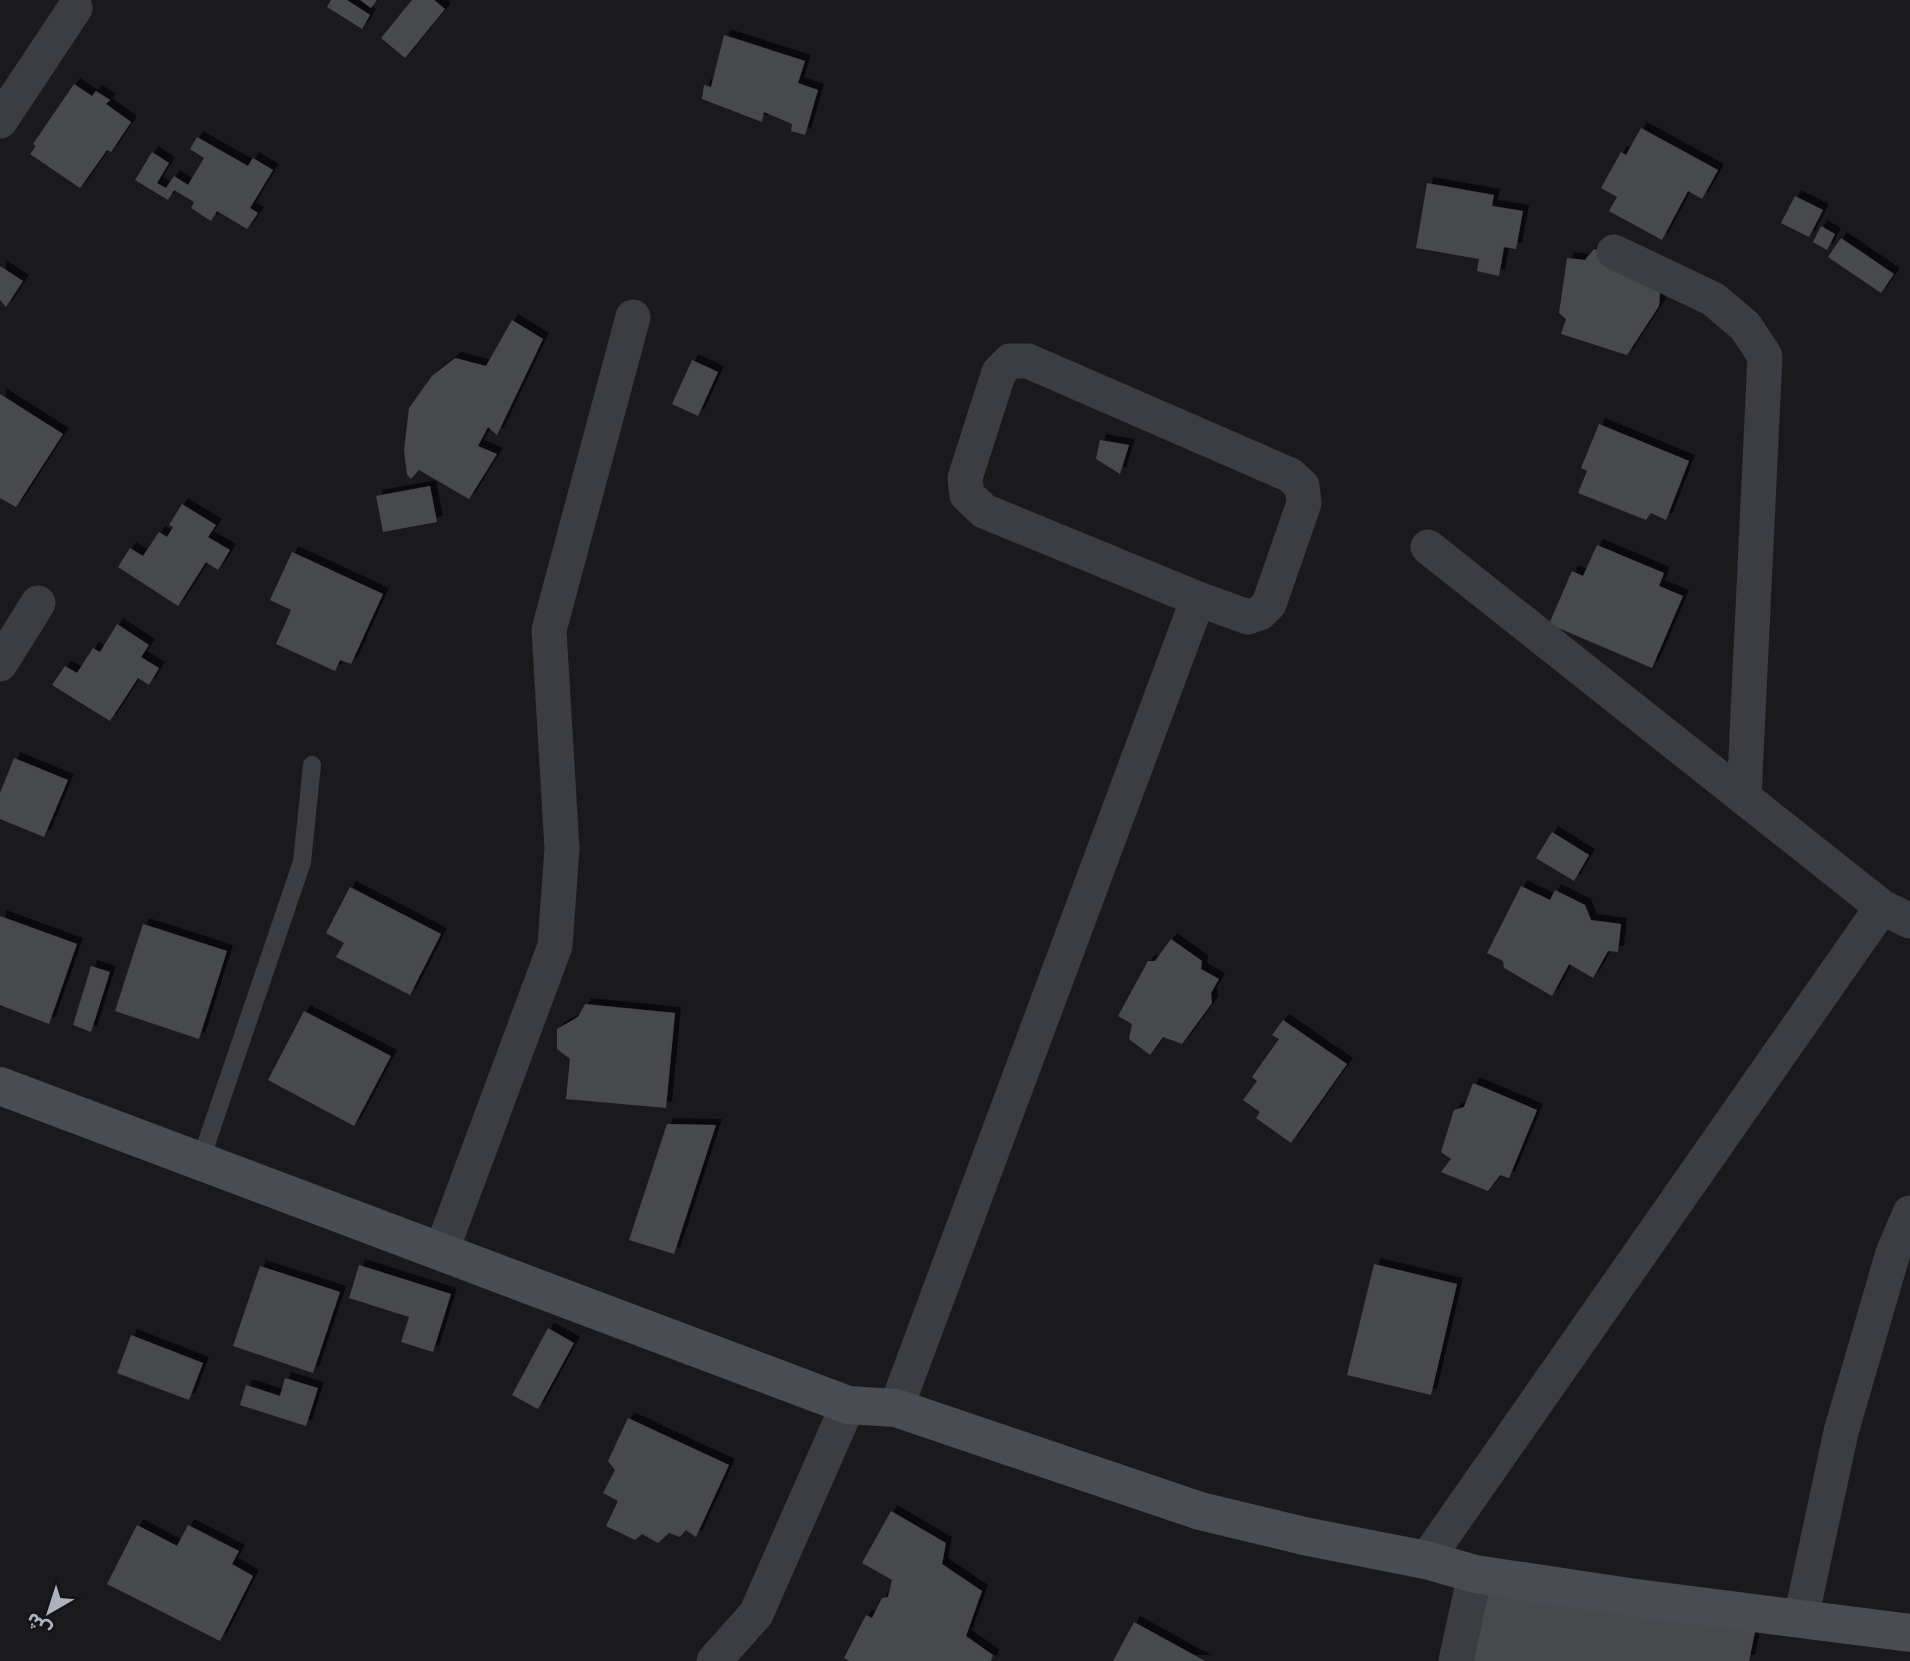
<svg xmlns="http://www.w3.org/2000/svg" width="1910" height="1661" font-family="Signika,'Noto Sans Arabic',sans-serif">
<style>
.building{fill:#47484d;filter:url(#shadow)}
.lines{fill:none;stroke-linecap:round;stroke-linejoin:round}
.lane{stroke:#3b3d42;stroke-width:18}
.street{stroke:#3b3d42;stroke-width:35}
.secondary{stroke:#494c52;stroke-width:38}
</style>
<defs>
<filter id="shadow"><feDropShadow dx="6" dy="-6" stdDeviation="0" flood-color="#0009"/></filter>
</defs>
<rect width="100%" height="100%" fill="#1a1a1d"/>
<path class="building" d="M331 0H347L370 15 362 29 327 7Z
M360 0H377L371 8Z
M412 0H434L445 9 405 58 381 38Z
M724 35 805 61 798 83 818 90 805 135 791 131 792 124 764 112 762 122 702 99 704 85 711 87Z
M74 84 92 96 96 91 110 100 106 104 131 122 111 152 107 150 80 188 30 154 36 146 33 144Z
M1641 128 1718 170 1702 199 1688 191 1662 240 1609 211 1617 197 1601 188 1621 152 1626 155Z
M197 137 248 166 253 158 273 170 250 208 258 213 247 229 217 211 211 221 191 208 194 202 174 190 168 200 135 180 152 152 169 163 157 183 166 188 174 176 188 185 204 158 190 149Z
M1427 183 1494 195 1492 206 1523 211 1516 249 1504 247 1499 276 1477 271 1479 259 1416 248Z
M1795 196 1823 210 1809 237 1781 223Z
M1821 226 1835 234 1827 250 1813 242Z
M1841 238 1894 274 1881 293 1828 257Z
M1594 249 1634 262 1660 292 1659 306 1627 355 1561 334 1566 319 1559 313 1567 258 1585 260Z
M0 266 23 281 6 307 0 300Z
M512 320 543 339 497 435 488 427 478 446 497 454 469 499 419 470 411 479 407 475 404 450 409 408 432 376 455 358 486 366Z
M692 360 718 372 698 416 672 404Z
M0 394 63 434 16 507 0 498Z
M1599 424 1689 461 1666 520 1651 513 1646 520 1578 493 1587 471 1581 468Z
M1100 440 1129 445 1120 474 1096 459Z
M430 486 437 522 383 532 376 496Z
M182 504 216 525 208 537 230 550 218 570 206 562 178 606 118 567 130 548 143 556 159 532 167 537 173 527 169 525Z
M1597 545 1664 573 1659 586 1683 596 1652 668 1549 624 1572 571 1583 576Z
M292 552 383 594 351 664 340 660 335 671 276 644 291 610 270 600Z
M117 624 149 645 141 657 159 668 149 685 138 678 110 721 52 685 65 666 77 673 93 648 100 652Z
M14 758 68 780 44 837 0 819V793Z
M1552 832 1589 855 1574 881 1536 858Z
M1521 886 1550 900 1555 890 1585 905 1591 920 1621 924 1618 952 1608 951 1593 978 1569 964 1552 996 1504 968 1503 961 1487 953Z
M350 887 441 934 410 995 336 957 344 943 326 933Z
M0 916 77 944 49 1024 0 1005Z
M143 924 227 951 199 1039 115 1011Z
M1171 939 1202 961 1201 969 1219 979 1211 993 1212 1003 1182 1044 1163 1037 1150 1055 1129 1039 1132 1024 1118 1016 1148 961H1155Z
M91 966 110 972 91 1032 73 1025Z
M585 1004 675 1013 666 1108 566 1099 570 1059 557 1049V1029L578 1017Z
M304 1011 391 1056 354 1126 268 1080Z
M1283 1020 1347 1064 1291 1143 1256 1118 1260 1112 1243 1100 1257 1081 1252 1077 1279 1039 1272 1035Z
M1473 1083 1537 1110 1509 1178 1500 1175 1488 1191 1441 1172 1451 1159 1441 1152 1454 1110 1464 1107Z
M667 1124 716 1125 674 1254 629 1240Z
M1374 1264 1457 1284 1431 1395 1347 1375Z
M359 1265 451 1294 433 1352 401 1342 409 1317 349 1298Z
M260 1266 340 1292 313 1373 233 1346Z
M548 1328 574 1343 538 1409 512 1395Z
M131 1335 203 1363 189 1400 117 1373Z
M285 1378 318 1388 306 1426 240 1405 246 1385 280 1396Z
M628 1418 729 1465 696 1537 686 1530 680 1537 669 1533 658 1543 642 1534 635 1540 606 1526 618 1501 603 1493 615 1470 608 1461Z
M891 1511 946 1543 942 1564 982 1591 966 1636 993 1655 991 1661H849L844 1658 866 1615 872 1618 882 1598 888 1597 892 1580 862 1563Z
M137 1525 177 1546 188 1525 239 1551 232 1564 253 1576 220 1641 107 1584Z
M1486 1582 1755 1632 1749 1661H1472Z
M1134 1622 1205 1661H1113Z"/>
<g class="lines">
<path class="lane" d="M200 1162 302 862 312 765"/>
<path class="street" d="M0 121 75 8
M1614 252 1713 299 1745 326 1765 356 1744 798
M1010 361H1028L1290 475 1302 486 1304 503 1269 604 1260 613 1248 617 1198 599 984 511 967 495 965 478 999 372Z
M1428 547 1882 907 1910 921
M0 664 38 603
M441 1252 555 946 562 849 549 630 633 317
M896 1408 1198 599
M1426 1560 1882 907
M1801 1618 1841 1432 1893 1253 1910 1213
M714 1661 756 1614 848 1405
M1456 1661 1475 1574"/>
<path class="secondary" d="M0 1086 848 1405 896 1408 1200 1511 1304 1536 1426 1560 1475 1574 1629 1597 1910 1633"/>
</g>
<g transform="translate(49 1612) rotate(219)" stroke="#151518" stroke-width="5" paint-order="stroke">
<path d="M0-5L12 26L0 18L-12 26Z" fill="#adb2bc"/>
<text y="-10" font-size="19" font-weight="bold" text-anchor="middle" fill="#adb2bc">ش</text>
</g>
</svg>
